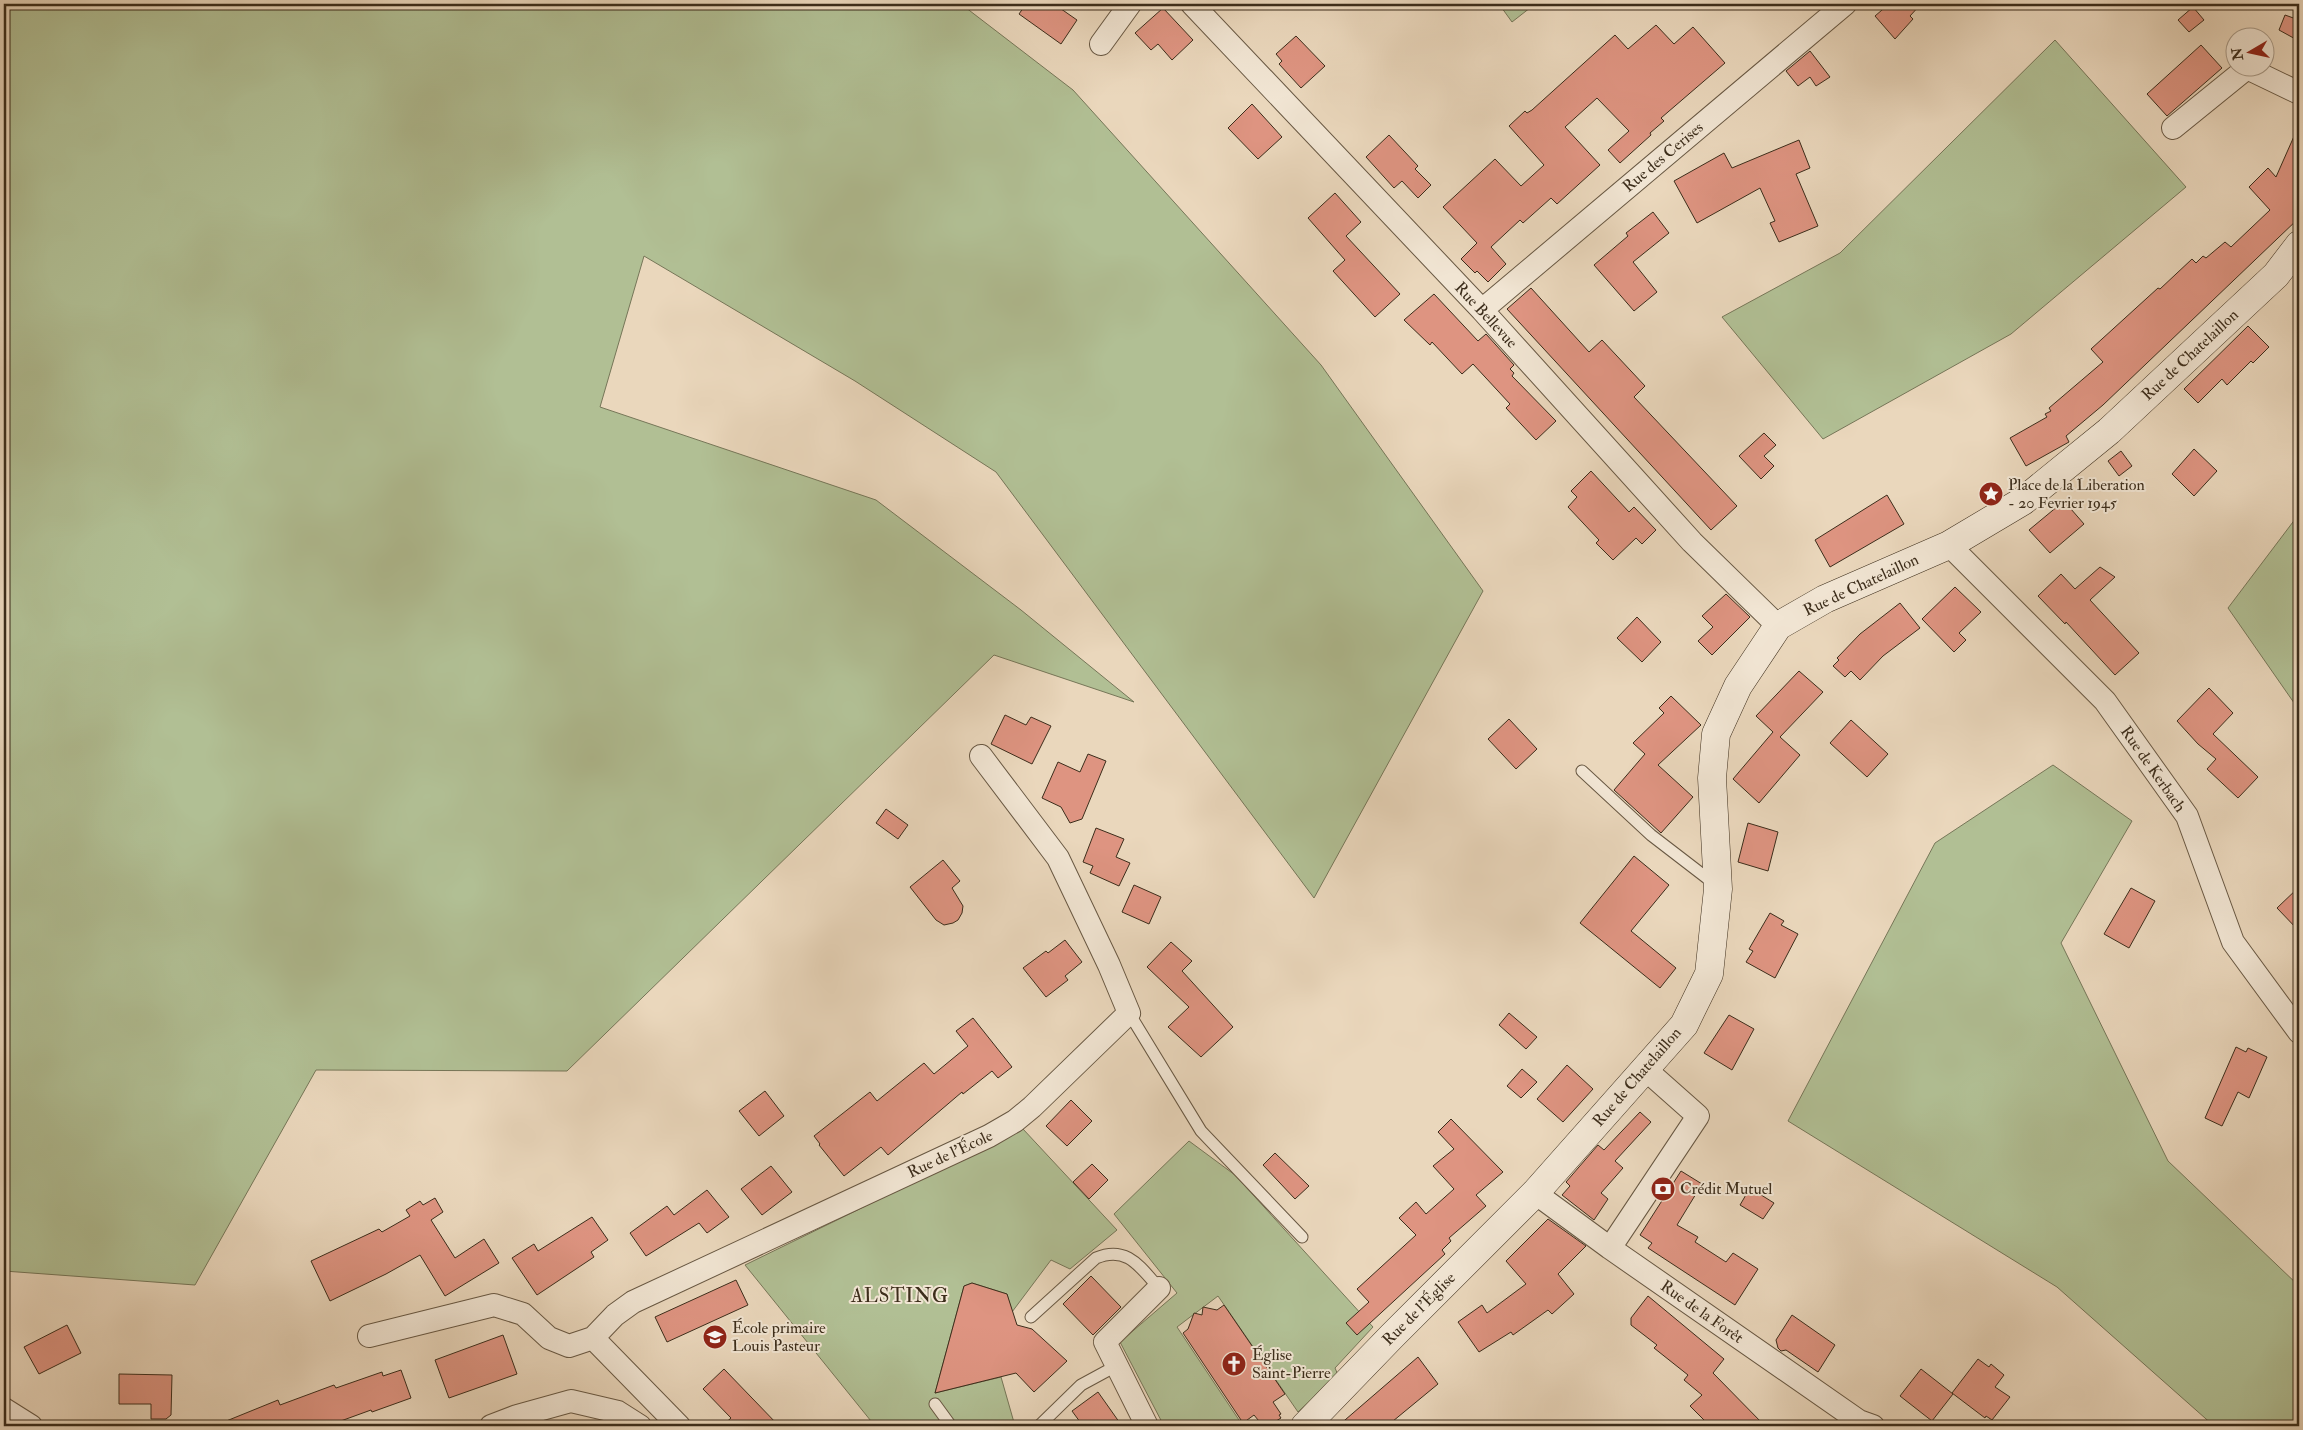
<svg xmlns="http://www.w3.org/2000/svg" width="2303" height="1430" font-family="'IM FELL Double Pica',serif">
<style>
.green{fill:#b1bf94;stroke:#767658}
.building{fill:#de9481;stroke:#3c2d1b}
.lines{fill:none;stroke-linecap:round;stroke-linejoin:round}
.service-casing{stroke:#685843;stroke-width:13}
.minor-casing{stroke:#685843;stroke-width:24}
.secondary-casing{stroke:#3c2d1b;stroke-width:29}
.service{stroke:#f1e5d3;stroke-width:11}
.minor{stroke:#f1e5d3;stroke-width:22}
.secondary{stroke:#f1e5d3;stroke-width:28}
.labels{text-anchor:middle;dominant-baseline:central;stroke-width:4;stroke-linejoin:round;paint-order:stroke}
.street-label{font-size:16px;fill:#3c2d1b;stroke:#f1e5d3}
.poi-label{font-size:16px;fill:#3c2d1b;stroke:#f1e5d3;text-anchor:start}
.quarter-label{font-size:19px;letter-spacing:1px;fill:#3c2d1b;stroke:#f1e5d3}
</style>
<rect width="100%" height="100%" fill="#ead7bc"/>
<filter id="stains"><feTurbulence type="fractalNoise" baseFrequency=".004" numOctaves="4"/><feColorMatrix values="0 0 0 0 .2 0 0 0 0 .09 0 0 0 0 .02 0 0 0 .5 -.17"/></filter>
<radialGradient id="worn" r=".72"><stop offset=".6" stop-color="#630" stop-opacity="0"/><stop offset="1" stop-color="#630" stop-opacity=".3"/></radialGradient>
<path class="green" d="M4 4H961L1073 90 1321 365 1483 591 1314 898 996 472 855 381 644 256 600 407 876 500 1021 610 1134 702 994 655 567 1071 316 1070 195 1285 4 1271Z
M1499 4H1535L1512 22Z
M2055 40 2186 187 2011 334 1823 439 1722 317 1840 253Z
M2299 514V710L2228 608Z
M2053 765 2132 821 2061 943 2168 1161 2299 1286V1426H2214L2057 1287 1788 1121 1935 843Z
M1023 1129 1117 1230 1070 1269 1051 1260 1012 1312 1007 1294 972 1283 964 1286 935 1393 1001 1377 1015 1426H875L745 1265Z
M1189 1141 1235 1175 1373 1327 1335 1368 1338 1375 1298 1412 1218 1296 1177 1327 1243 1426H1164L1120 1342 1177 1293 1114 1214Z"/>
<path class="building" d="M1026 4H1054L1077 20 1061 44 1019 14Z
M1889 4H1921L1910 16 1913 19 1895 39 1875 16Z
M2193 7 2204 20 2189 32 2178 20Z
M1163 8 1193 40 1172 60 1158 44 1151 50 1135 33Z
M2285 15 2299 20V41L2279 30Z
M1656 25 1674 44 1693 27 1725 63 1661 118 1664 121 1650 133 1651 135 1620 163 1608 150 1629 131 1597 98 1565 127 1600 165 1557 204 1551 198 1523 223 1520 220 1491 247 1506 264 1488 282 1477 271 1475 273 1461 259 1477 243 1443 207 1495 159 1521 186 1544 165 1509 126 1525 111 1527 113 1532 110 1615 35 1628 49Z
M1296 36 1325 66 1301 88 1279 64 1282 61 1276 54Z
M2201 45 2222 68 2167 116 2147 94Z
M1810 51 1830 77 1816 86 1810 77 1798 86 1786 71Z
M1252 104 1282 137 1258 159 1228 128Z
M2299 125V218L2103 405 2066 436 2069 442 2026 466 2010 438 2047 417 2045 414 2051 411 2049 408 2103 362 2091 349 2158 288 2160 289 2192 259 2196 263 2203 256 2206 258 2225 242 2231 247 2270 210 2249 187 2268 168 2276 177Z
M1389 135 1418 166 1415 169 1431 185 1418 198 1402 181 1394 188 1366 157Z
M1799 140 1810 168 1796 174 1818 226 1779 242 1770 223 1775 221 1760 188 1697 223 1674 181 1724 153 1732 168Z
M1335 193 1361 222 1346 236 1400 294 1375 317 1333 271 1345 260 1308 218Z
M1653 212 1669 233 1633 262 1657 292 1634 311 1594 265 1628 236 1626 233Z
M1531 288 1589 352 1602 340 1645 386 1634 397 1737 506 1711 530 1507 309Z
M1434 294 1478 341 1486 334 1514 365 1510 369 1514 373 1512 376 1556 421 1536 440 1506 408 1510 404 1473 364 1462 374 1432 342 1430 345 1404 320Z
M2248 326 2269 347 2253 363 2251 361 2227 385 2222 379 2198 403 2184 389Z
M1764 433 1776 445 1764 456 1774 466 1761 479 1739 456Z
M2194 449 2217 471 2194 496 2172 474Z
M2121 451 2132 466 2119 476 2108 461Z
M1591 471 1629 512 1634 507 1656 530 1642 544 1636 538 1613 560 1596 543 1599 540 1568 507 1577 497 1571 491Z
M1887 495 1904 524 1830 567 1815 540Z
M2064 501 2084 524 2050 553 2029 530Z
M2100 567 2115 577 2090 600 2139 653 2115 675 2066 622 2065 624 2038 596 2061 574 2075 589Z
M1955 587 1981 612 1959 633 1966 640 1954 652 1922 619Z
M1726 594 1750 617 1712 655 1698 641 1713 627 1702 616Z
M1900 603 1920 628 1883 656 1860 680 1851 671 1845 677 1833 666 1839 660 1837 658 1860 634Z
M1637 617 1661 642 1642 662 1617 638Z
M1799 671 1823 692 1780 737 1800 755 1759 803 1733 779 1773 732 1756 716Z
M2209 688 2233 713 2213 734 2258 777 2238 798 2207 769 2216 759 2198 744 2177 721Z
M1671 696 1701 725 1658 765 1693 797 1661 833 1614 790 1645 754 1633 743 1664 713 1659 708Z
M1005 715 1026 725 1031 717 1051 726 1032 764 991 744Z
M1509 719 1537 749 1516 769 1488 739Z
M1851 720 1888 754 1867 777 1830 743Z
M1088 754 1106 761 1082 819 1070 823 1061 807 1042 798 1058 762 1080 772Z
M886 809 908 825 898 839 876 823Z
M1748 823 1778 832 1768 871 1738 862Z
M1096 828 1124 839 1116 857 1130 863 1119 886 1090 873 1093 866 1083 862Z
M1634 856 1669 885 1631 931 1676 968 1660 988 1580 923Z
M943 860 960 881 952 888 963 906 962 913 958 920 953 923 944 925 936 920 910 887Z
M1134 885 1161 897 1149 924 1122 912Z
M2299 887V931L2277 908Z
M2131 888 2155 901 2129 948 2104 934Z
M1770 913 1784 921 1781 925 1798 934 1775 978 1746 962 1753 951 1749 949Z
M1065 940 1082 962 1065 976 1068 980 1046 997 1023 968 1046 951 1048 953Z
M1171 942 1192 961 1182 971 1233 1027 1201 1057 1168 1027 1189 1007 1147 967Z
M1509 1013 1537 1037 1526 1049 1499 1025Z
M1729 1015 1754 1029 1732 1070 1704 1053Z
M973 1018 1012 1067 998 1078 992 1071 963 1094 962 1092 888 1155 881 1147 844 1176 819 1145 820 1144 814 1136 870 1092 877 1101 924 1063 934 1074 968 1046 956 1031Z
M2236 1047 2246 1052 2248 1048 2267 1057 2249 1098 2238 1092 2222 1126 2205 1118Z
M1567 1065 1593 1089 1563 1122 1537 1099Z
M1522 1069 1537 1082 1521 1098 1507 1086Z
M765 1091 784 1116 759 1136 739 1111Z
M1071 1100 1092 1121 1067 1146 1046 1126Z
M1640 1112 1651 1122 1615 1161 1623 1168 1601 1193 1608 1199 1594 1220 1562 1195 1570 1186 1566 1182 1598 1145 1604 1150Z
M1451 1119 1503 1172 1476 1195 1486 1206 1449 1238 1451 1241 1442 1250 1445 1254 1357 1335 1346 1323 1369 1302 1357 1289 1416 1235 1399 1218 1416 1202 1426 1214 1454 1189 1433 1166 1454 1149 1438 1132Z
M1275 1153 1309 1186 1295 1199 1263 1165Z
M1092 1164 1108 1180 1089 1199 1073 1182Z
M771 1166 792 1192 762 1215 741 1189Z
M1681 1171 1702 1184 1677 1225 1698 1237 1695 1242 1726 1262 1733 1253 1758 1269 1735 1305 1648 1248 1652 1243 1640 1235Z
M1750 1188 1774 1203 1763 1219 1740 1205Z
M707 1190 729 1217 707 1233 699 1223 646 1256 630 1233 667 1206 674 1215Z
M435 1198 443 1212 431 1220 455 1258 484 1239 499 1263 445 1296 420 1255 386 1274 330 1301 311 1261 379 1229 382 1232 410 1216 406 1210 420 1201 423 1205Z
M592 1217 608 1240 591 1252 594 1257 537 1295 512 1258 534 1244 538 1251Z
M1548 1219 1586 1246 1558 1274 1574 1294 1552 1314 1548 1310 1513 1335 1511 1332 1479 1352 1458 1322 1482 1305 1487 1313 1526 1284 1506 1261Z
M1091 1276 1121 1307 1093 1335 1063 1304Z
M736 1280 748 1305 667 1342 655 1317Z
M972 1283 1007 1294 1017 1325 1032 1329 1067 1361 1034 1392 1016 1373 935 1393 964 1286Z
M1648 1296 1724 1359 1713 1373 1765 1426H1710L1690 1406 1702 1395 1684 1380 1688 1375 1654 1348 1657 1345 1631 1325V1318Z
M1224 1305 1285 1394 1273 1402 1281 1414 1279 1415 1281 1418 1268 1426H1263L1254 1415 1243 1423 1183 1333 1188 1329 1194 1313 1202 1315 1203 1307 1217 1310Z
M1792 1315 1835 1345 1818 1372 1786 1350 1781 1351 1778 1348 1776 1340Z
M67 1325 81 1353 39 1374 24 1347Z
M503 1335 517 1374 449 1398 435 1360Z
M1418 1357 1438 1384 1387 1426H1338Z
M1978 1359 1989 1367 1991 1364 2004 1375 1995 1387 2010 1397 1992 1420 1986 1416 1985 1418 1952 1393Z
M724 1369 779 1426H722L731 1418 703 1389Z
M1921 1369 1953 1394 1932 1421 1900 1396Z
M401 1370 411 1398 372 1412 371 1410 327 1426H214L278 1400 280 1405 334 1385 336 1388 382 1372 383 1376Z
M119 1374 172 1375 171 1415 166 1419H151V1404H119Z
M1098 1392 1122 1426H1083L1072 1411Z"/>
<g class="lines">
<defs>
<path id="service" d="M1582 771 1651 835 1716 885
M1129 1013 1201 1131 1302 1237
M1031 1317 1096 1258C1127 1245 1140 1267 1159 1288
M935 1404 951 1426
M1039 1426 1081 1385 1116 1366"/>
<path id="minor" d="M1192 4 1482 310 1692 542 1778 626
M1101 44 1130 4
M2173 128 2247 68 2299 93
M1482 310 1845 4
M1949 545 2105 701 2187 816 2233 942 2299 1032
M1535 1193 1610 1248 1859 1421 1873 1426
M1610 1248 1698 1116 1645 1069
M369 1336 494 1305 523 1314 549 1338 569 1346 593 1338 615 1315 633 1302 989 1136 1015 1121 1032 1107 1129 1013 1109 965 1058 858 981 756
M593 1338 679 1426
M4 1409 31 1426
M491 1426 517 1416 571 1401 618 1412 640 1426
M1147 1426 1105 1342 1159 1288"/>
<path id="secondary" d="M1305 1426 1392 1336 1535 1193 1684 1025 1709 974 1718 889 1712 778 1716 734 1738 686 1778 626 1825 599 1949 545 2023 501 2109 431 2276 275 2299 245"/>
</defs>
<use href="#service" class="service-casing"/>
<use href="#minor" class="minor-casing"/>
<use href="#secondary" class="secondary-casing"/>
<use href="#service" class="service"/>
<use href="#minor" class="minor"/>
<use href="#secondary" class="secondary"/>
</g>
<defs>
<symbol id="sight-disc" viewBox="-11 -11 22 22"><circle r="9.5" fill="#8f2418" stroke="#f1e5d3"/><path d="M0-6L1.8-2.2L6-1.7L2.9 1.2L3.7 5.4L0 3.3L-3.7 5.4L-2.9 1.2L-6-1.7L-1.8-2.2Z" fill="#fff"/></symbol>
<symbol id="bank-disc" viewBox="-11 -11 22 22"><circle r="9.5" fill="#8f2418" stroke="#f1e5d3"/><path d="M-6-4H6V4H-6ZM0-2.3a2.3 2.3 0 1 0 0 4.6a2.3 2.3 0 1 0 0-4.6Z" fill="#fff"/></symbol>
<symbol id="school-disc" viewBox="-11 -11 22 22"><circle r="9.5" fill="#8f2418" stroke="#f1e5d3"/><path d="M0-5L7-2L0 1L-7-2ZM-4 1L0 2.5L4 1V4Q0 6-4 4Z" fill="#fff"/></symbol>
<symbol id="church-disc" viewBox="-11 -11 22 22"><circle r="9.5" fill="#8f2418" stroke="#f1e5d3"/><path d="M-1.2-6h2.4v3.5h3.3v2.4h-3.3V6h-2.4V-.1h-3.3v-2.4h3.3Z" fill="#fff"/></symbol>
</defs>
<g fill-rule="evenodd">
<use href="#sight-disc" x="1977" y="480" width="28" height="28"/>
<use href="#bank-disc" x="1649" y="1175" width="28" height="28"/>
<use href="#school-disc" x="701" y="1323" width="28" height="28"/>
<use href="#church-disc" x="1220" y="1350" width="28" height="28"/>
</g>
<g class="labels">
<g class="street-label">
<text transform="translate(1663 157) rotate(-40)">Rue des Cerises</text>
<text transform="translate(1486 315) rotate(47)">Rue Bellevue</text>
<text transform="translate(2190 355) rotate(-43)">Rue de Chatelaillon</text>
<text transform="translate(1861 585) rotate(-25)">Rue de Chatelaillon</text>
<text transform="translate(2153 769) rotate(55)">Rue de Kerbach</text>
<text transform="translate(1637 1077) rotate(-49)">Rue de Chatelaillon</text>
<text transform="translate(950 1154) rotate(-25)">Rue de l'École</text>
<text transform="translate(1419 1309) rotate(-45)">Rue de l'Église</text>
<text transform="translate(1702 1312) rotate(35)">Rue de la Forêt</text>
</g>
<g class="poi-label">
<text x="2008" y="485">Place de la Liberation<tspan x="2008" dy="18">- 20 Fevrier 1945</tspan></text>
<text x="1680" y="1189">Crédit Mutuel</text>
<text x="732" y="1328">École primaire<tspan x="732" dy="18">Louis Pasteur</tspan></text>
<text x="1252" y="1355">Église<tspan x="1252" dy="18">Saint-Pierre</tspan></text>
</g>
<g class="quarter-label">
<text x="900" y="1296">ALSTING</text>
</g>
</g>
<rect width="2303" height="1430" fill="none" stroke="#ead7bc" stroke-width="20"/>
<rect x="5" y="5" width="2293" height="1420" fill="none" stroke="#3c2d1b" stroke-width="2.5"/>
<rect x="10" y="10" width="2283" height="1410" fill="none" stroke="#3c2d1b"/>
<g transform="translate(2250 52) rotate(261)"><circle r="24" fill="#f1e5d3" stroke="#a99b89"/>
<path d="M0-4L9 19L0 12L-9 19Z" fill="#8f2418"/>
<text y="-8" font-size="14" font-weight="bold" text-anchor="middle" fill="#3c2d1b">N</text>
</g>
<rect width="100%" height="100%" filter="url(#stains)"/>
<rect width="100%" height="100%" fill="url(#worn)"/>
</svg>
